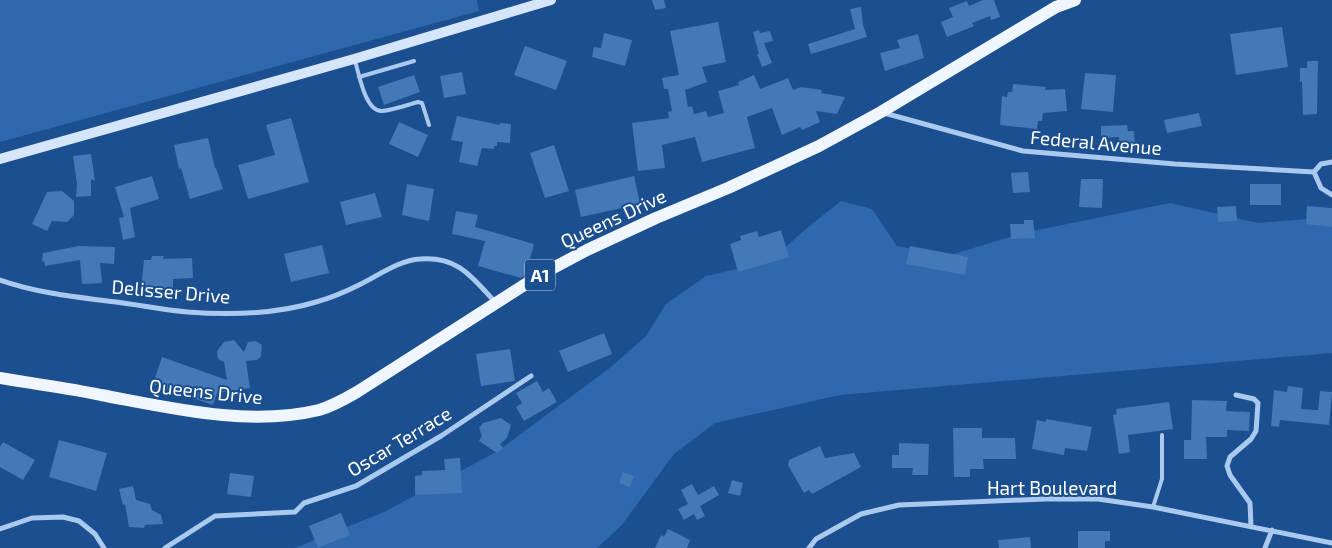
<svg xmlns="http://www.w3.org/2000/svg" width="1332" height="548" font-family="'Exo 2',sans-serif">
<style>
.green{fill:#2e69ad}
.building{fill:#4478b7}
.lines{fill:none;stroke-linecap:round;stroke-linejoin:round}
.service{stroke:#a9c9ee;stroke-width:4}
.minor{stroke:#a9c9ee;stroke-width:5}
.secondary{stroke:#d6e6fa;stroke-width:10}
.primary{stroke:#f0f6ff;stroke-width:12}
.labels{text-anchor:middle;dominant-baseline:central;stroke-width:4;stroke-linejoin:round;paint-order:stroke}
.shield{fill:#1b4f8f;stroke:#bbcadd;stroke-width:1}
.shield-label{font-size:18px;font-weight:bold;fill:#fff}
.street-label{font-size:19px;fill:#fff;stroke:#1b4f8f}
</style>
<rect width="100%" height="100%" fill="#1b4f8f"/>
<path class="green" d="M0 0H477L479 11 0 142Z
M841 201 872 209 897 246 947 256 1023 233 1170 203 1258 223 1332 217V353L840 395 715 423 674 454 621 526 597 548H295L384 512 498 451 611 367 646 336 666 304 706 276 769 262 807 228Z"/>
<path class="building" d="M652 0H664L666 8 655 10Z
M983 0H994L1000 17 991 20 990 16 972 23 974 26 947 37 941 22 953 17 949 8 967 1 969 6Z
M861 7 863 25 867 37 811 54 808 44 855 29 850 9Z
M718 22 726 62 702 67 707 82 685 90 688 107 692 106 694 114 706 111 708 117 724 113 718 91 739 85 738 82 754 75 760 89 788 78 793 90 801 87 822 90 821 93 845 97 837 114 816 111 820 122 802 130 800 127 782 135 772 108 747 117 755 148 702 162 695 137 662 145 665 168 638 171 632 123 669 118 668 112 672 111 668 89H664L662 78 679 75 670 31Z
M1282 27 1288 67 1236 75 1230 34Z
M759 30 760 33 770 31 773 41 764 43 772 63 762 67 757 54H759L753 32Z
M604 33 632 40 625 66 592 57 594 47 601 48Z
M918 34 924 58 885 71 880 53 900 48 897 40Z
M525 46 567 61 556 90 514 75Z
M1307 61H1318L1317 114 1303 115 1302 82H1300V68H1307Z
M462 72 466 94 444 98 440 76Z
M1085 73 1116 75 1113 112 1081 109Z
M414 75 420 92 384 105 378 87Z
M1013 84 1046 87 1045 90 1065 89 1067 111 1043 113 1042 121H1038L1037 129 1000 125 1002 96 1007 97 1008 92H1012Z
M1199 113 1202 126 1167 133 1164 120Z
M457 116 500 125V123L511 124 510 143 497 142V146H494V149L482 148 477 166 459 162 463 142 451 140Z
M291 118 309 182 248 199 238 165 275 155 266 125Z
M399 122 428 135 418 157 389 144Z
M1127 125 1128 131H1134L1135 148H1119V137L1101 138V126Z
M208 138 215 168H216L223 189 190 199 181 168 179 169 174 145Z
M554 145 569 191 545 198 530 153Z
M91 154 95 181 91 179V196L76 197 77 184 73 156Z
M1028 172 1030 192 1013 193 1011 173Z
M152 176 159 199 130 208 135 237 123 240 119 218 124 217 115 187Z
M634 176 640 204 581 217 575 190Z
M1081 179H1103L1102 208 1079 207Z
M407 184 434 189 429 221 402 215Z
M1250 184H1281V205H1250Z
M62 191 74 201V215L67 222 52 221 47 231 32 224 47 192Z
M375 193 382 217 346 225 340 202Z
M1236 206 1237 221 1218 222 1217 207Z
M1307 206 1332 208V227L1306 224Z
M456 211 478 215 475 227 534 244 526 274 521 278 478 266 485 241 452 234Z
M1024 220H1033L1035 238 1011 239 1010 224H1024Z
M781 230 789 257 738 272 730 244 741 240 740 236 757 231 759 237Z
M322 245 329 273 291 282 284 254Z
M79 246 115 247 114 264 100 263 102 283 82 284 80 260 45 266 44 261 42 262 43 253Z
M910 246 968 257 965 275 906 264Z
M152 256H164L163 259 192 258 193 278 173 279V292L141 288 144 260H151Z
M604 333 612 354 568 372 559 351Z
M234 340 244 352 248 342 256 341 262 345 261 356 257 360 246 361 250 388 217 393 213 405 153 384 162 357 227 380 224 362 218 359 217 351 224 342Z
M510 349 515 381 481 386 476 354Z
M537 381 543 392 549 388 557 402 524 421 516 407 522 403 516 393Z
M1288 386 1303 388 1301 409 1318 410 1320 391 1332 392 1329 425 1280 420 1279 427 1271 426 1274 390 1287 392Z
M1192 400 1227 401 1226 411 1250 412 1249 431 1227 430V437H1206L1207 459H1184V440H1191Z
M1169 402 1173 429 1128 435 1130 452 1119 454 1113 415 1117 414 1116 409Z
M501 418 511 425 507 438 500 444 503 448 497 453 479 441 482 436 479 428 483 423Z
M1046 419 1092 427 1087 451 1065 448 1064 455 1032 449 1037 420 1046 422Z
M953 428H982V438H1015L1016 459H983L984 469H970V477H954Z
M59 440 107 453 96 491 49 477Z
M3 442 35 460 23 480 0 467V447Z
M899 443 929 444 928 475H912L913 468H892V455H899Z
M820 446 825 458 854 453 861 467 812 494 809 490 804 493 788 465 789 460Z
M460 458 462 493 415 495V476L422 475V471L445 470 444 459Z
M623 472 634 476 630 487 619 483Z
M230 473 254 476 251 497 227 494Z
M732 480 743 483 740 496 728 493Z
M692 484 698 495 714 486 719 495 700 506 705 516 697 520 694 514 684 520 678 509 688 504 681 490Z
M133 486 136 500 150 504 152 510 161 515 163 524 145 525 144 528 129 527 125 504 123 505 119 489Z
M341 513 350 535 318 548 309 526Z
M668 529 690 540 687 548H655L661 535 664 537Z
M1078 531H1110V541H1105V548H1078Z
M1030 537 1031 548H999L998 540Z"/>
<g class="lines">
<path class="service" d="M355 61C359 73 365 112 382 111 394 110 407 105 418 102L422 103 429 125
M359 77 414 61
M1153 507 1162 479V435"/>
<path class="minor" d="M884 113 1023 151 1175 164 1314 172
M1332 162 1321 164 1314 172 1321 188 1332 195
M0 280C37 293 77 297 116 302 140 305 163 310 187 312 228 315 277 314 316 302 331 298 347 291 361 284 379 275 400 260 420 259 458 256 472 277 495 302
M1236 395 1254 399 1258 403 1256 431 1251 439 1230 457 1227 466 1230 475 1250 503 1251 526
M0 529 32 518 63 517 79 521 95 534 104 548
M165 548 215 516 295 512 304 503 356 486 441 436 531 376
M809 548 816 539 861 514 899 505 1045 499H1098L1153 507 1332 543
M1265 548 1272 530"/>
<path class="secondary" d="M0 159 354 59 551 0"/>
<path class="primary" d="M0 378C34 384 68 388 101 395 171 408 249 427 319 410 333 406 345 399 357 392L540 275 587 250 656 218 728 188 819 146 881 112 1056 7 1075 0"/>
</g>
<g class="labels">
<rect class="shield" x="525" y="259.5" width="30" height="31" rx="4"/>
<g class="shield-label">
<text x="540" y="275">A1</text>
</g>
<g class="street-label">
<text transform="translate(1096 142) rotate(5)">Federal Avenue</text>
<text transform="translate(613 218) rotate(-25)">Queens Drive</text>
<text transform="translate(171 291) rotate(5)">Delisser Drive</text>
<text transform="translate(206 391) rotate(6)">Queens Drive</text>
<text transform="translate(399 441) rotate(-31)">Oscar Terrace</text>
<text x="1052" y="487">Hart Boulevard</text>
</g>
</g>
</svg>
